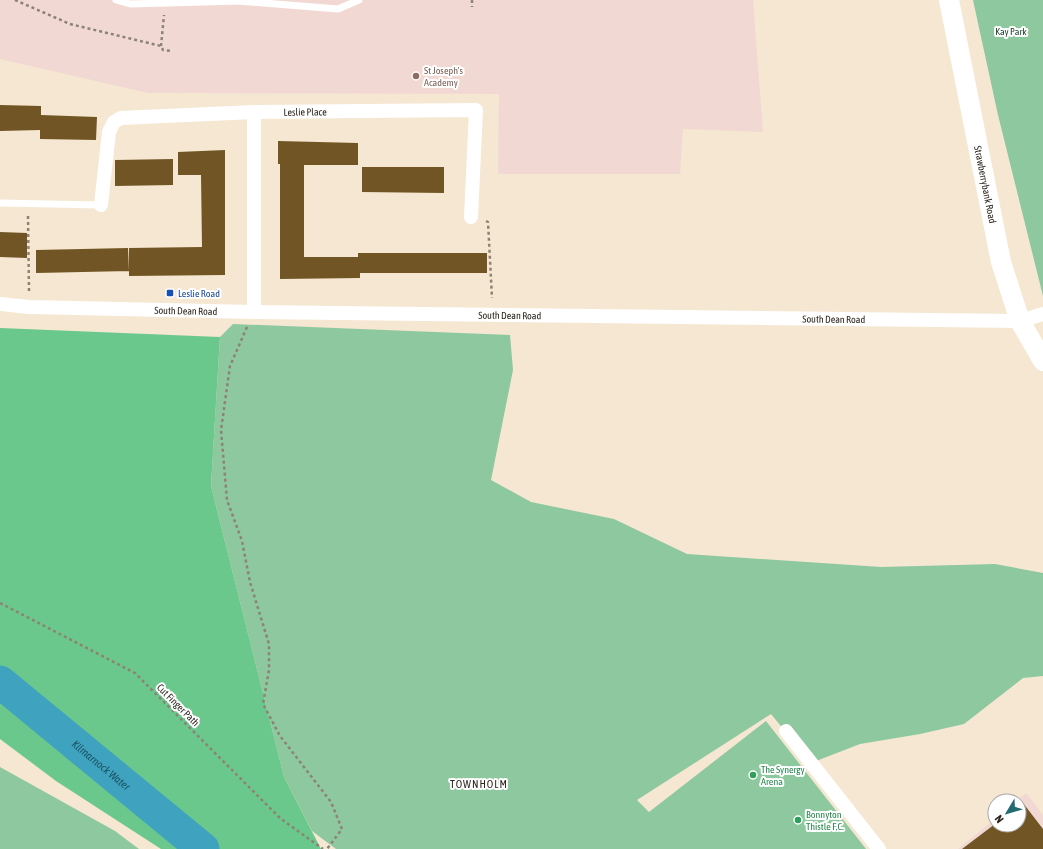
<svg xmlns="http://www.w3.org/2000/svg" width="1043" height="849" font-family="'Asap Condensed',sans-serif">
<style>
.education{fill:#f2d8d3}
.green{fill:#8dc89f}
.forest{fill:#6ac88c}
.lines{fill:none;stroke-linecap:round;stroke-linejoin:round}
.river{stroke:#3fa3bf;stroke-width:33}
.building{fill:#715524}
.path{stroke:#8d8374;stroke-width:2.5;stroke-dasharray:3 3;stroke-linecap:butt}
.service{stroke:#fff;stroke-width:7}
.minor{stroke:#fff;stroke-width:14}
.secondary{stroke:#fff;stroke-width:20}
.education-dot{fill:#8d6e63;stroke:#fff;stroke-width:1.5}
.transit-dot{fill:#1a4fb4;stroke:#fff;stroke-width:1.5}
.leisure-dot{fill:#2e9e5b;stroke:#fff;stroke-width:1.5}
.labels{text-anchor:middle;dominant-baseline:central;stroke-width:4;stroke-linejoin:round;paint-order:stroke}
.park-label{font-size:10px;fill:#1b422a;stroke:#fff}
.education-label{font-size:10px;fill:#785e54;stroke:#fff;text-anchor:start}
.street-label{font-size:10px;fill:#2b251d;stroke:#fff}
.transit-label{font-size:10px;fill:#164399;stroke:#fff;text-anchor:start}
.leisure-label{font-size:10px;fill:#27864d;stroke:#fff;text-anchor:start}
.water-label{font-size:11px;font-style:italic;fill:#1a5161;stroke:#fff}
.neighbourhood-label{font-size:11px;letter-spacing:1px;fill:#2b251d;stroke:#fff}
</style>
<rect width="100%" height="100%" fill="#f5e7d1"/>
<path class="education" d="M0 0H753L763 132 683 129 680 174H498L499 94 148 93 0 59Z
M1026 793 1043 815V849H958L995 819V825H1019V801H1016Z"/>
<path class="green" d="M973 0H1043V296L998 115Z
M233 324 510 335 513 370 491 480 531 502 614 519 687 554 881 567 995 564 1043 573V676L1023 678 964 724 920 734 860 744 811 763 771 714 637 800 649 812 766 721 866 849H336L312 831 284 777 211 486 220 337Z
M0 767 115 831 139 849H0Z"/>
<path class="forest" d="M0 328 220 337 211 486 284 777 321 849H161L56 781 0 739Z"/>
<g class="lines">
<path class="river" id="s1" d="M0 682 203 849"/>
</g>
<path class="building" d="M0 105 41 106V115L97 117 96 140 40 139V130L0 131Z
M278 141 358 143V165H304V257H358V253H487V273H360V278L280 279V164H278Z
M225 150V275L129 276V248L202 247 201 175H178V152Z
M173 159V185L115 186V160Z
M362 167H444V193L362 192Z
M0 232 27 233V258L0 257Z
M128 248 129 271 36 273V250Z
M1023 803 1043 829V849H962L995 824 1019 825V806Z"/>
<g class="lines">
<path class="path" d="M15 0 70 24 161 46 163 50 172 51
M472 0V7
M161 46 164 15
M28 216 29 291
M486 221 488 222 492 298
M247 327 230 366 221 430 227 500 242 541 250 582 269 644V670L263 704 280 736 331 802 342 829 327 849
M0 603 135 673 281 819 323 849"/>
<path class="service" d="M116 0 130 4 239 1 338 9 359 0
M0 203 101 205"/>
<g class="minor">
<path id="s2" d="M101 205 109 132 114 122 121 118 254 112 476 110 471 217"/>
<path id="s3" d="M0 304 29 307 254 312 1020 321 1043 314"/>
<path d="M254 312V112"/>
<path d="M786 731 879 849"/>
</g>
<path class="secondary" id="s4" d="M949 0 1001 262 1020 321 1043 361"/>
</g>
<circle class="education-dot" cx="416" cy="76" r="4"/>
<rect class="transit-dot" x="166" y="289" width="8" height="8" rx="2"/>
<g class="leisure-dot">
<circle cx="753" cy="775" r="4"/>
<circle cx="798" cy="820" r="4"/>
</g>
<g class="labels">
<g class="park-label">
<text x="1011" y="31">Kay Park</text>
</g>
<g class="education-label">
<text x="424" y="70">St Joseph's<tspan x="424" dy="12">Academy</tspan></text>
</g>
<g class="street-label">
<text stroke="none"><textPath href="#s2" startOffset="277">Leslie Place</textPath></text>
<text stroke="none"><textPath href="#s4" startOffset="188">Strawberrybank Road</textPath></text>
<text stroke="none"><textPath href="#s3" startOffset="186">South Dean Road</textPath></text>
<text stroke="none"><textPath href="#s3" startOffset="510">South Dean Road</textPath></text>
<text stroke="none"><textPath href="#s3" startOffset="834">South Dean Road</textPath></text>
<text transform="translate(178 705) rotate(45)">Cut Finger Path</text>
</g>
<g class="transit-label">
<text x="178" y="293">Leslie Road</text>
</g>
<g class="leisure-label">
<text x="761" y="769">The Synergy<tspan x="761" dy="12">Arena</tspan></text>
<text x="806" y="814">Bonnyton<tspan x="806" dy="12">Thistle F.C.</tspan></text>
</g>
<g class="water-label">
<text stroke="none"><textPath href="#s1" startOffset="131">Kilmarnock Water</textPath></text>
</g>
<g class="neighbourhood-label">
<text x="479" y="784">TOWNHOLM</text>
</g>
</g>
<g transform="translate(1007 813) rotate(232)"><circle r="19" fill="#ffffff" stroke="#aaa8a5"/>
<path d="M0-3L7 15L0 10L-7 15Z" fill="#216c73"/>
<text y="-6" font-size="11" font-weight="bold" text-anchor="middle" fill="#2b251d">N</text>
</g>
</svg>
